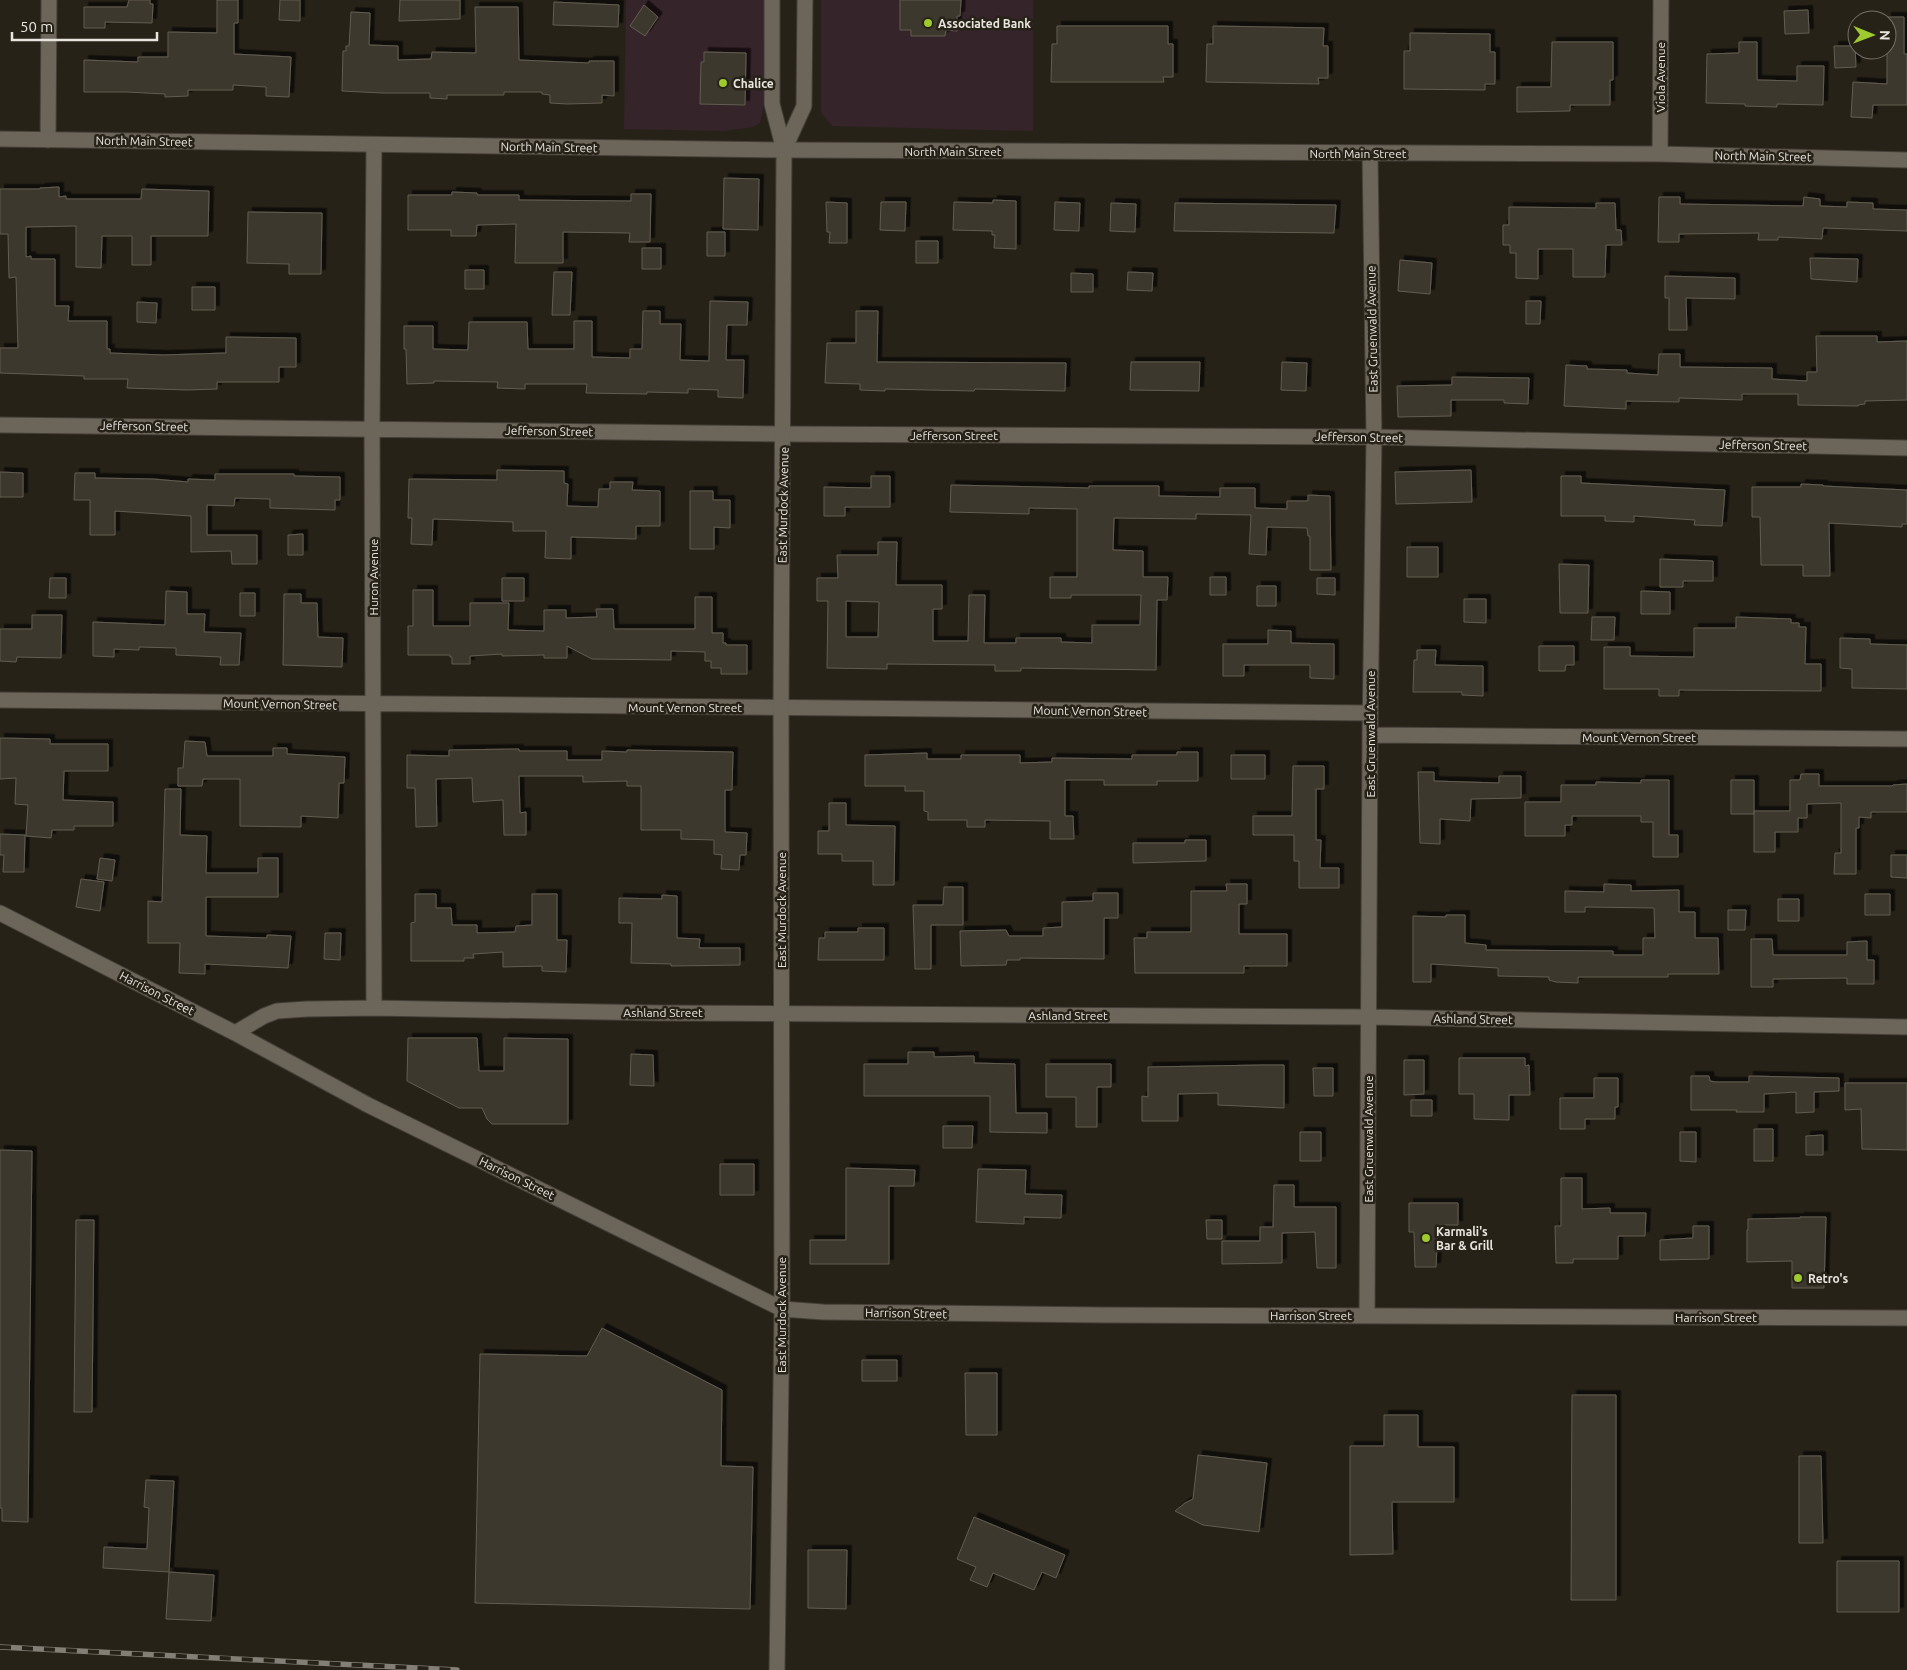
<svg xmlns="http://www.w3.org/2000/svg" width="1907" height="1670" font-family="Ubuntu,sans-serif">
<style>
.commercial{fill:#36242b}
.building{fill:#3c372d;stroke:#625d51;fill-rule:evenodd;filter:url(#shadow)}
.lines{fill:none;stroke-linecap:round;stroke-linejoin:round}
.minor-casing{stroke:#443f38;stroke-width:17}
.secondary-casing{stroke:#443f38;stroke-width:17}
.minor{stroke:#6b655a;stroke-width:15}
.secondary{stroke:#6b655a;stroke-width:15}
.rail-casing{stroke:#837e76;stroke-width:5.5}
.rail{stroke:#272218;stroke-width:4;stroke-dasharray:11;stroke-linecap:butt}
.poi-dot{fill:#9fca2d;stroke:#272218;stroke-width:2}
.labels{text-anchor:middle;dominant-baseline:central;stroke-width:5;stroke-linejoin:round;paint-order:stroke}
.poi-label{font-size:12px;font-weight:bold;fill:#e8e4de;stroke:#272218;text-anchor:start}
.street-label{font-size:12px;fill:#e8e4de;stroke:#272218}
</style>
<defs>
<filter id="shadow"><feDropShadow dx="4.5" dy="-4.5" stdDeviation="0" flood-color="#0009"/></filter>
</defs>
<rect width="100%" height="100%" fill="#272218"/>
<path class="commercial" d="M626 0H764L763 109 760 123 752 127 724 131 624 129Z
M821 0H1033V131L832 126 821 112Z"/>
<path class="building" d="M129 0H150V4H153L152 23 105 22V28H84V7H127Z
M217 0H238V23H234V54L291 57 289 97 266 96V87L233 85V90H188V96L165 97V94L127 92H84V60L138 62V57H168V32L217 33Z
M280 0H300V21L279 20Z
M400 0H460V19L399 21Z
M900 0H961L960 16H957V31L946 30 945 36H911V30H900Z
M554 2 619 5 618 27 553 25Z
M644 5 658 17 645 36 630 26Z
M475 7H518L519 60 589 63V61H614V96L602 95V103L567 104 550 103V95L542 94V92H504V95H447V99L430 98V93H382L342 91 343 51H346V46H349L351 12 370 13 369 45 398 46V60L431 59 432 52 476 53Z
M1808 10 1809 33 1785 34 1784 11Z
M1887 17H1904V54H1907V105H1873L1872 118 1851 117 1853 82 1887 84Z
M1057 26H1168V44H1173V77H1163L1164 82H1051L1052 44H1057Z
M1213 26 1324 28 1323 46H1328V78H1318L1319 84 1206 82 1207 44H1213Z
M1410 33 1490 34V52H1495V84H1485V90L1404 89V51H1410Z
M1552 42H1613V80H1610V105H1570V111L1517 112V87H1551Z
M1739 42H1757V80L1797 81V66H1824L1823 105 1777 104V107L1745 106V104L1706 103 1707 54 1739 53Z
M1834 46H1855L1856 67 1835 68Z
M704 52 746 53 745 105 700 104 701 62H704Z
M724 178 759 179 758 230 723 229Z
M59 187V197L66 196V199H141L142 189 209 191 208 236H151V265H132V236H102L101 268 76 267V226L26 227V257L31 256V259H55V306H69L68 321H107V349H110V353L163 355 226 353V337L296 338V367H279V382H217V389L187 390 127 388 128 379H84V376L0 373V348H18L16 277 9 278 8 234H0V189H40V188Z
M452 192 477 193V195H519V200L631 201V194H651L650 242H629L630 233 563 232V263H515L516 224 477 225 476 236H451V230H408V195H452Z
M1659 197H1680V204L1803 206 1804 197 1820 199V206L1847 207V202L1873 203V209L1907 210V231L1823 228 1822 239 1778 237V240H1758L1759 233 1679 234V242H1658Z
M993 200 1016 201V249L994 248 995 235H992V231L953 230 954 202 993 203Z
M826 202 847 203V243H829L830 232H827Z
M881 202H906L905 231 880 230Z
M1055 202 1080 203 1079 231 1054 230Z
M1111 203 1136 204 1135 232 1110 231Z
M1175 203 1336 205 1334 233 1174 231Z
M1596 203H1615L1616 230H1621L1622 245H1606L1605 277H1573V249H1538V279L1516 278V253H1510V245H1503V225H1509V207L1596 208Z
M248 212 322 213 321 274H289V264L247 263Z
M707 232H725V256H707Z
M916 241H938V263H916Z
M642 248H661V269H642Z
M1810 258 1858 259 1857 282 1811 279Z
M1400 260 1432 263 1430 294 1398 291Z
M465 270H484V289H465Z
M554 272H572L570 315H552Z
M1128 272 1153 273 1152 291 1127 290Z
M1071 273 1093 274V292H1071Z
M1665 276 1735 278V299L1686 298 1687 330H1669V298H1665Z
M192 287H215V310H192Z
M710 301 748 302 747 325H727L726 360H744L743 398 718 397V390L688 389V393L647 392V394L586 393 587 384H525V389L497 388 498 382 434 381V383L407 384 406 349H404V326H433V349L468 350 469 322H527L528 349H574V321H592V357L630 358V349H642L643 311H660V324H681L680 360 709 361Z
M1526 301H1541L1540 324H1526Z
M137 302 157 303 156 323 137 322Z
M856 311H878L877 362 1066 363 1065 391 975 389 974 391 885 389V391L860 390V384L825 383 827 343H856Z
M1816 336H1877V342L1907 341V400L1865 401V404L1858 405V406L1798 405V394H1742V400L1679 398V402L1626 401V409L1564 406 1566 365 1587 366V369L1627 370V373L1658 375 1659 354H1680V367L1772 368V379L1807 381V372H1817Z
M1131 362H1200L1199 391 1130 390Z
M1282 362 1307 363 1306 391 1281 390Z
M1452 377 1529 378 1528 404 1504 403V400H1451V416L1398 417 1397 386 1452 385Z
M497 470 564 471V483L568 484 567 506 598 507 599 489H610V482H633L632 490 660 491V526H636V539L571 537V559L545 558 546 531H513V522L433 519 432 545 411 544 412 518H408L409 479 497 480Z
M1471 470 1472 502 1396 504 1395 472Z
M0 472 23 473V497H0Z
M75 473H95V478L153 479 188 482V479L215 480V474H294V476L340 477V500H335V510L270 508V499L235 498 234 506 207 505V535H257V564H232L231 551 191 552V516L115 511V535H90V500H74Z
M871 476H890V507H845V516H824V487L871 488Z
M1561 476H1581V483L1725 490 1722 526 1694 525 1695 520 1634 516V522L1605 521V516H1561Z
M1801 484 1823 485V486L1907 490V524H1902V527L1829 523 1830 576H1803V565H1761L1760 517H1752V487H1801Z
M951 485 1089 488V486H1159V496L1220 497V488H1255V508L1287 509V501H1308V495L1330 496 1331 570H1310V536H1308L1307 528 1267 527 1266 555 1249 554 1251 515 1196 514V519L1114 518 1113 550 1143 551V577H1168L1167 600H1157L1156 670 1021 668V671H995V665L887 664V669L827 668 828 601H817V578H838L837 555H878V542H897L896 585H942V609H933V641H968L969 595H985L984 643H1016V638H1061V642L1092 643V625H1140L1141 595H1071V598H1050V577H1077V509L1029 508V514L950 512ZM846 601 879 602 878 637H846Z
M690 491H713V500H730V528L714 527V549H690Z
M303 534V555H288V535Z
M1407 547H1438V577H1407Z
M1660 559 1713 561V581H1683V587H1660Z
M1559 564 1589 565 1588 613H1560Z
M1210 577H1226V595H1210Z
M50 578H66V598H49Z
M502 578H524V601H502Z
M1317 578H1335V595L1317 594Z
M1257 586H1276V606H1257Z
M413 590H433V626H470V603H509L508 630 544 631V610H566V618L597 617 596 609H613L614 629H695V597H712V633H723V643H726V645H747V674H721V668H711V661H705V652L671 651V660L592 659 567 646V658H544V655L502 656V654L470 656V664H452V657H450V655H408V626H413Z
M166 591 187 592V614H205L204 632 241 633 239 665H220L221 657 176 655V648L139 647V650L114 649V657L93 656V622L165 625Z
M1641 591 1670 592V614H1641Z
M240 593H255V616H240Z
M284 594H301V603H317L318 637 343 638 342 667 283 665Z
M1464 599H1486V623L1464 622Z
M32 615H62L61 658 17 657 16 662 0 661V629H32Z
M1592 617H1615L1614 640H1591Z
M1736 617 1791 619V623H1799V627H1806L1805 664H1821V691L1679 690V696H1659V689H1604V647H1630V656L1694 657V628H1736Z
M1268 630 1291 631V643L1334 644V679L1310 678V665H1244V676H1223V644H1268Z
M1840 638 1870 639V644L1907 645V689L1852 688V669L1840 668Z
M1539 646H1574V665H1566L1565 671H1539Z
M1417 650H1436L1435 665 1483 666V696L1462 695V692H1413L1414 660H1417Z
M0 738 50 739V744H108V771H64L63 800 113 802V826H74V830H52L51 838 26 836 28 805 15 804 16 778 0 779Z
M185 741 205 742 207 756H273V748H287V754L345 757 344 783H339L338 818 301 816V827L240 826V779H203L202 786H178V768H183Z
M519 749V751H567V760H602V751L627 752V750L733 752 732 790H725V832L747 833 746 855H740L739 870 721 869 722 855 714 854V840L681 839V830H641V786H627V781L583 782V776H519L520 813 526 812V835H504L503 800 473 802 472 778 436 779 437 826 416 827 415 788H407V755L449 756V750Z
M1177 752H1198V781H1157V785H1104V780H1065V816H1073L1074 839H1050V821L985 820V827H967V820H928V812L924 811V791H905V786H865V755L927 753V759H961V755H1020V763L1052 762V758L1132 759V755H1177Z
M1231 755H1265V779H1231Z
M1293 766H1324V789H1316V840H1321L1320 868H1339V888H1299V861H1294V835H1253V816H1292Z
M1418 772H1434V781L1499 783V776H1521V798L1471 799 1470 821 1440 819V844L1420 843Z
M1801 774H1819V786H1892L1893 785 1907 784V812H1871V818L1859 817V828H1856V874H1834L1835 853H1841V803L1807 804V818H1798V832H1775V852H1754V811H1790V780H1800Z
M1641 780H1669V835H1678V857H1653V822H1641V816H1572V825H1565V836H1525V802H1561V785H1596V782L1641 783Z
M1731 780H1754V814H1731Z
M165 789H181L180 835 207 836 206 873H258V858H278V897H206V936L267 938V935L291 936 288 968 205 964V974L179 973 180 943H148V901L162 902Z
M829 803H846V825L895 826 894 885H873V861H842V854H818V831H829Z
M0 834 25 835 24 872H3L4 855H0Z
M1185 840H1206V861L1133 863V843H1185Z
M1891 855H1907V878L1891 877Z
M100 858 115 860 112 881 97 879Z
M81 879 104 882 100 911 76 907Z
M1226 884H1247V904H1239V934H1287V966H1244V973H1135L1134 938H1147V932H1191V891H1227Z
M1604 884 1631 885V891L1679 890V912H1695V938H1718L1719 974H1668V977H1578V983L1556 982 1549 980V977L1498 976V968L1431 964V982H1413V916L1446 917V915H1465V943L1486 945V950L1613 951V955H1643V938H1655L1654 908 1585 907V912H1565V891L1604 892Z
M944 887H963V925H931V969H915L913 905H943Z
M1093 893H1118V918H1104V959L1020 958V960H1007L1006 965 961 966 960 931 1006 930 1009 936H1043V928L1062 927V902L1093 901Z
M415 894H436V908H451L452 925H477V933L515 932 516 926 532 925V894H557V940H567L566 972 542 971V966L503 967V952L473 954 474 958H464V961H411V923L415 922Z
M1865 894H1890V915H1865Z
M662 895 677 896V938L700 939 699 948H740V965L671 966V964L631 963 632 923H619V898L662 899Z
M1778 899H1799V921H1778Z
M1728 910H1746L1745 930H1728Z
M858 928H884V960H818L819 938H825V932H858Z
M325 933H341L340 960 324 959Z
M1751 939H1772L1773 955H1847V942L1867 941V960H1874V984H1847V978L1773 979V987H1751Z
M408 1038H477L479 1071H504V1038L568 1039V1124H492L487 1119 482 1108H459L407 1081Z
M908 1052H934V1057L974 1056V1063L1015 1064 1016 1113H1047V1133L990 1132V1096H864V1064H908Z
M631 1054 653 1055 654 1086 630 1085Z
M1459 1058H1525V1066L1529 1065 1530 1095H1509V1120L1474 1119V1094H1459Z
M1404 1060H1424V1094L1404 1095Z
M1046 1064H1111V1087H1097V1127H1076V1097H1046Z
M1262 1065H1284V1108L1218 1105V1093L1178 1094V1121H1142V1096L1148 1097V1067Z
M1313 1068H1333V1096H1314Z
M1691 1076H1709L1710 1081 1716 1082H1749V1076L1839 1078V1091L1814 1092V1112L1796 1113V1092L1764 1094V1112H1736L1737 1110H1691Z
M1594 1078H1618V1107H1615V1119H1585V1129H1560V1098H1594Z
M1845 1083H1907V1150L1862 1149 1861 1109 1845 1110Z
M1411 1100H1432V1116H1411Z
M943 1126H973L972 1148H943Z
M1754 1129H1773V1161H1754Z
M1300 1132H1321V1161H1300Z
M1680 1132H1696V1162L1680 1161Z
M1823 1135V1155H1806V1136Z
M0 1150 32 1151 28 1522 2 1521V1508H0Z
M720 1164H754V1195H720Z
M846 1168 915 1170 914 1186H889V1264H810V1240H846Z
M978 1169 1026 1170 1025 1194 1062 1195 1061 1218 1024 1217V1224L976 1222Z
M1561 1178H1582V1209L1610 1208V1213H1646L1645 1236H1618V1259H1573V1263H1556L1555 1226H1561Z
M1274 1185H1294V1207H1336V1268H1317L1315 1232 1282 1233V1263L1222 1264V1241H1260V1227H1273Z
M1409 1203H1458V1225H1438L1436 1267H1415L1414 1232H1409Z
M1800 1217H1826L1824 1288H1792V1261L1747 1262V1230H1748V1219L1800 1218Z
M76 1220H94L92 1412H74Z
M1206 1220H1222V1239H1207Z
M1693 1226H1709V1259L1660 1260V1240L1693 1238Z
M602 1328 722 1390 721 1466 753 1467 750 1609 475 1603 480 1354 587 1356Z
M862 1360H897V1381H862Z
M965 1373H997V1435H966Z
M1572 1395H1616V1600H1571Z
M1384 1415H1418V1447H1454V1502H1392L1393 1554 1350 1555V1446H1384Z
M1198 1455 1267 1463 1259 1532 1203 1525 1175 1511 1185 1503 1193 1499Z
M1799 1456H1821L1823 1543H1799Z
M146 1480 174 1481 169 1572 103 1568 104 1547 147 1549 149 1508 144 1507Z
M974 1517 1065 1555 1056 1578 1042 1572 1034 1590 993 1573 987 1587 970 1580 976 1567 957 1559Z
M808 1550H847L846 1609 808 1608Z
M1837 1561H1899V1612H1837Z
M169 1572 214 1575 211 1621 166 1619Z"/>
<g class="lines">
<defs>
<path id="minor" d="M48 140 49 0
M374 145 372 428 374 1008
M784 150 1660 154 1907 160
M1660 154 1661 0
M0 425 783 434 1374 437 1907 448
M0 700 1370 713
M1370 735 1907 739
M0 913 235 1033 368 1105 782 1309 823 1312 1103 1315 1907 1318
M235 1033 264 1016 277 1011 307 1009 374 1008 659 1013 1369 1017 1907 1027
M1367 1315 1370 735 1374 437 1370 153"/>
<path id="secondary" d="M772 0V104L784 150 781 708 782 1309 777 1670
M0 139 784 150
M784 150 804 106 805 0"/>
</defs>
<use href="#minor" class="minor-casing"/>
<use href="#secondary" class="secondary-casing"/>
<use href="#minor" class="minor"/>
<use href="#secondary" class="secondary"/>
<defs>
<path id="rail" d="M0 1647 457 1670"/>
</defs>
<use href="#rail" class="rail-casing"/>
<use href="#rail" class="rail"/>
</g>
<g class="poi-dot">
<circle cx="928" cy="23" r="5"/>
<circle cx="723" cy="83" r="5"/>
<circle cx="1426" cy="1238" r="5"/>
<circle cx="1798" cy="1278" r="5"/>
</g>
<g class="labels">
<g class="poi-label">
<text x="938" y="23">Associated Bank</text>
<text x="733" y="83">Chalice</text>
<text x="1436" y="1231">Karmali's<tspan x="1436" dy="14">Bar &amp; Grill</tspan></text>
<text x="1808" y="1278">Retro's</text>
</g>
<g class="street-label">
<text transform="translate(1660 77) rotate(-90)">Viola Avenue</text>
<text transform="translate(144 141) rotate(1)">North Main Street</text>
<text transform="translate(549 147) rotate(1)">North Main Street</text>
<text x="953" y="151">North Main Street</text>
<text x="1358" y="153">North Main Street</text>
<text transform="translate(1763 156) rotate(1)">North Main Street</text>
<text transform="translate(1372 329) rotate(-91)">East Gruenwald Avenue</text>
<text transform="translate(144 426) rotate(1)">Jefferson Street</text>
<text transform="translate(549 431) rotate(1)">Jefferson Street</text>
<text x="954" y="435">Jefferson Street</text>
<text transform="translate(1359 437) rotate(1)">Jefferson Street</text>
<text transform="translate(1763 445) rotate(1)">Jefferson Street</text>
<text transform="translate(783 505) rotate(-89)">East Murdock Avenue</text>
<text transform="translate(373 577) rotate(-90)">Huron Avenue</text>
<text transform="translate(280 704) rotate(1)">Mount Vernon Street</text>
<text x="685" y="707">Mount Vernon Street</text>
<text transform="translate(1090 711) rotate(1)">Mount Vernon Street</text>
<text transform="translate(1370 734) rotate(-90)">East Gruenwald Avenue</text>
<text x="1639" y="737">Mount Vernon Street</text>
<text transform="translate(781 910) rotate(-90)">East Murdock Avenue</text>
<text transform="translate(157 993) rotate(27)">Harrison Street</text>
<text x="663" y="1012">Ashland Street</text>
<text x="1068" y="1015">Ashland Street</text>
<text transform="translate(1473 1019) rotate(1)">Ashland Street</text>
<text transform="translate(1368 1139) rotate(-90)">East Gruenwald Avenue</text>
<text transform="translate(517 1178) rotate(26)">Harrison Street</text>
<text transform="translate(906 1313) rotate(1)">Harrison Street</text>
<text transform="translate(781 1315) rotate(-90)">East Murdock Avenue</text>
<text x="1311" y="1315">Harrison Street</text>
<text x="1716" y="1317">Harrison Street</text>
</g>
</g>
<g transform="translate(1872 35) rotate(91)"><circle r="24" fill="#272218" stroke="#747067"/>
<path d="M0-4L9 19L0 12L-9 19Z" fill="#9fca2d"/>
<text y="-8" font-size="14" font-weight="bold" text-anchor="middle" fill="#e8e4de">N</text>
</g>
<path d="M12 32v8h145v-8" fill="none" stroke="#e8e4de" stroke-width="2.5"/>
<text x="20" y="32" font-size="15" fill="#e8e4de" stroke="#272218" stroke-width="4" paint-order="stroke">50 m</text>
</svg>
